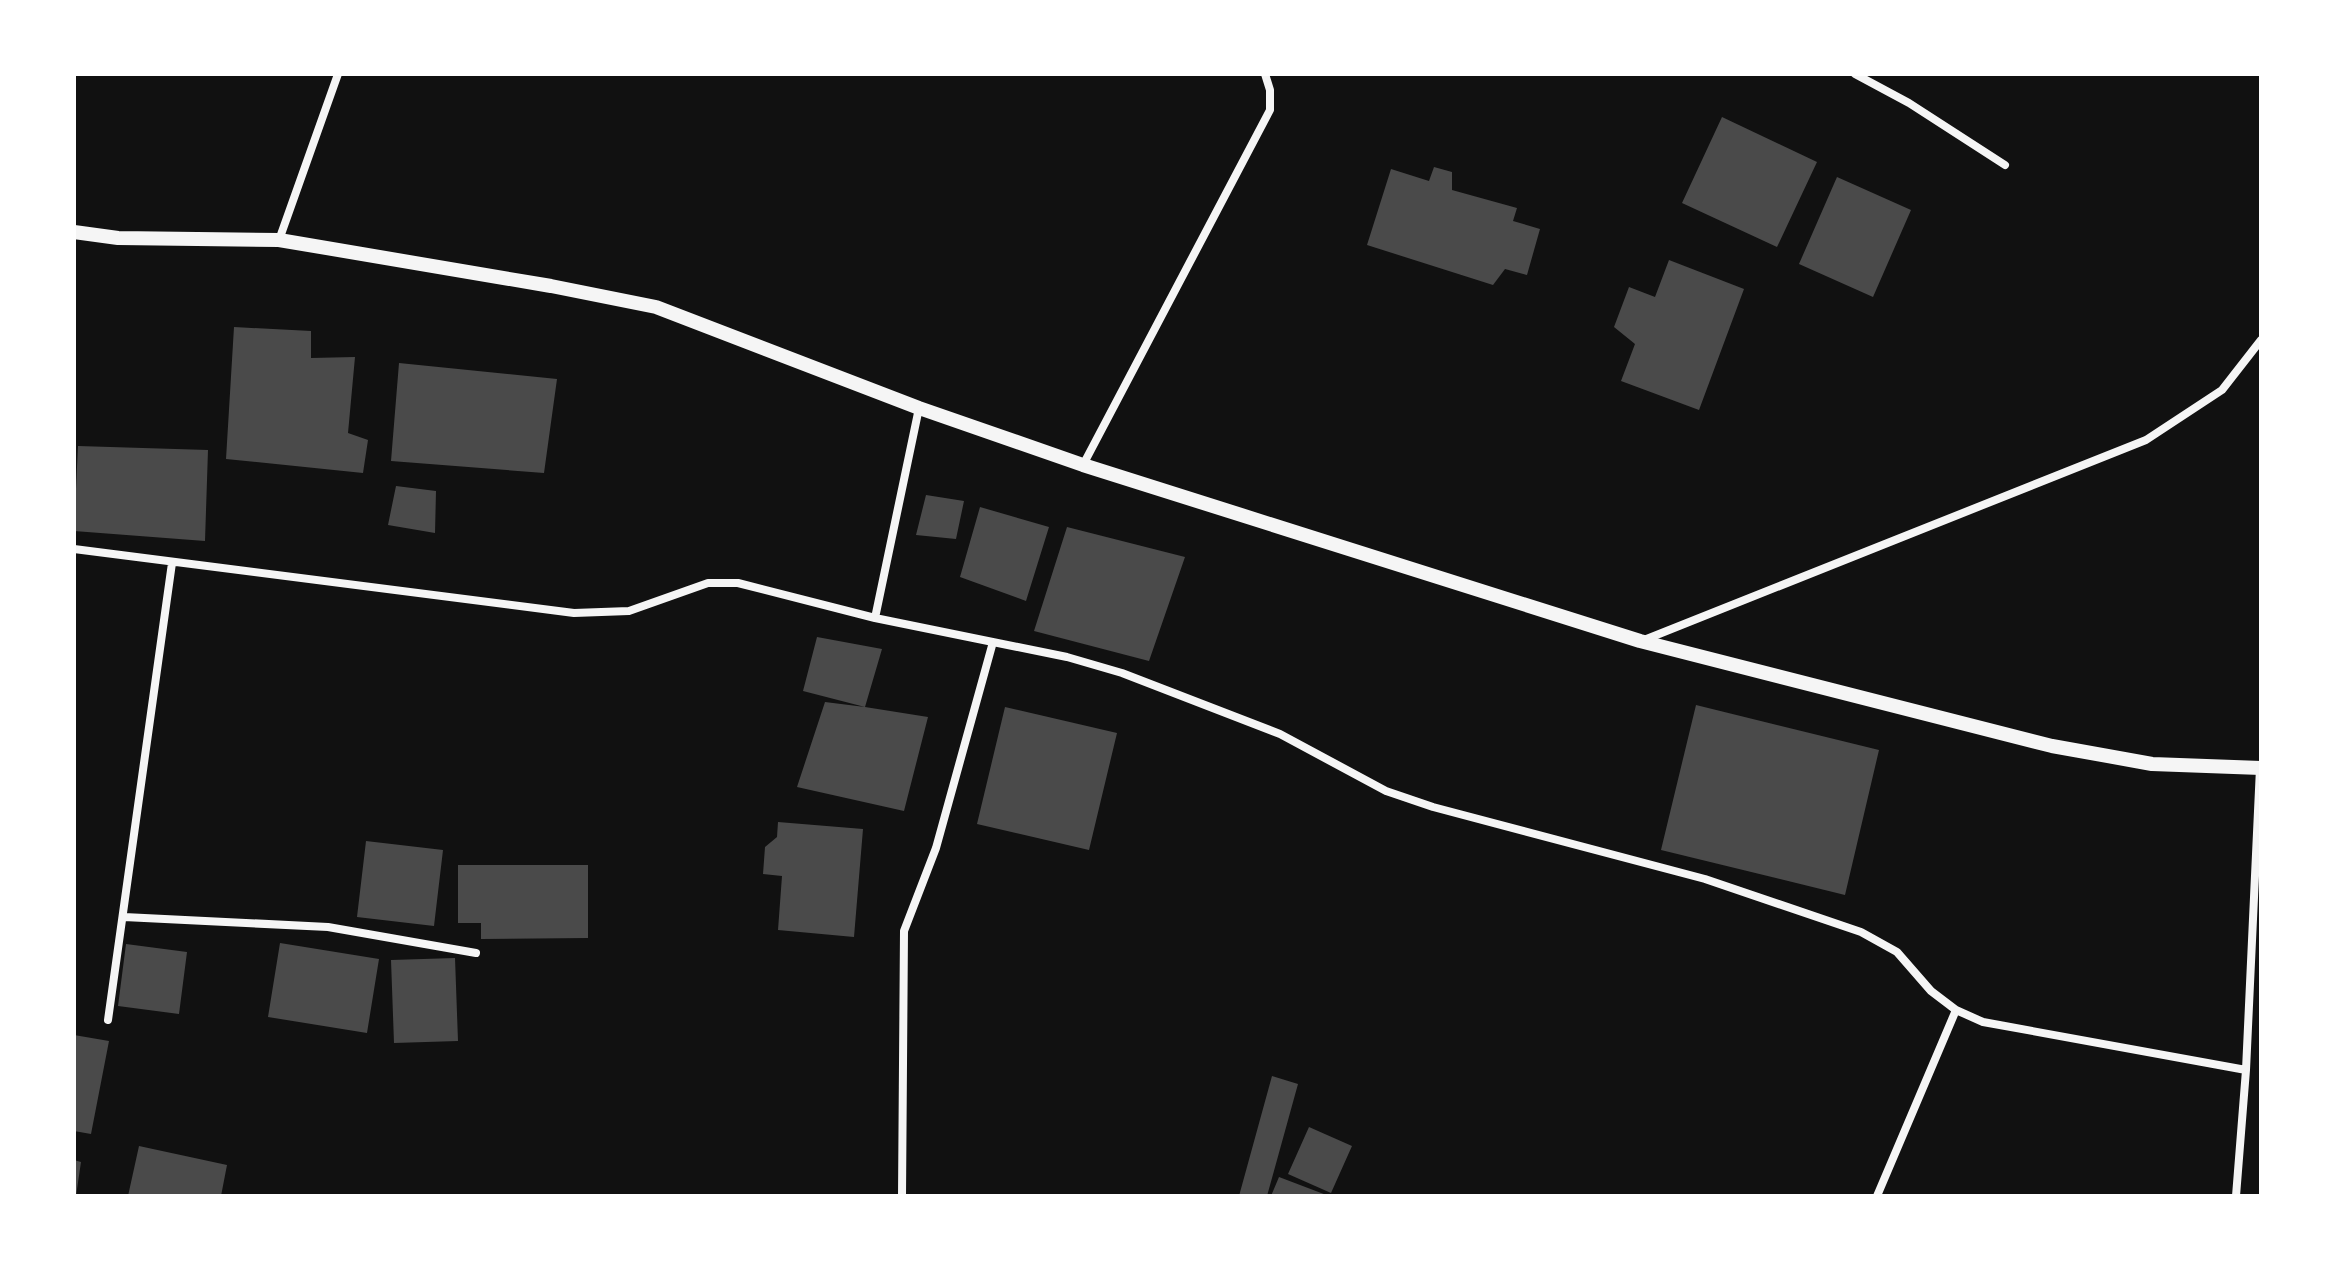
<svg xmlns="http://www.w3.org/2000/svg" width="2335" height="1270" font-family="'Exo 2',sans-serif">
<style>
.building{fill:#4a4a4a}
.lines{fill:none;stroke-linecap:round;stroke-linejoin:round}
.minor{stroke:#f5f5f5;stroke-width:8}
.tertiary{stroke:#f5f5f5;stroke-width:14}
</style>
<rect width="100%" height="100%" fill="#111"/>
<path class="building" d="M1722 117 1817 162 1777 247 1682 203Z
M1434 167 1452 172V190L1517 208 1513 221 1540 229 1527 275 1505 269 1493 285 1367 245 1391 169 1429 181Z
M1837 177 1911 210 1873 297 1799 264Z
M1669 260 1744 289 1699 410 1621 381 1635 344 1614 327 1629 287 1655 297Z
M234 327 311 331V358L355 357 348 433 368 440 363 473 226 459Z
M399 363 557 379 544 473 391 461Z
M78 446 208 450 205 541 74 531Z
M396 486 436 491 435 533 388 525Z
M926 495 964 501 956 539 916 535Z
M980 507 1049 527 1026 601 960 577Z
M1067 527 1185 557 1149 661 1034 631Z
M817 637 882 649 865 707 928 717 904 811 797 787 825 702 865 707 803 691Z
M1696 705 1879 750 1845 895 1661 850Z
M1005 707 1117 733 1089 850 977 824Z
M778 822 863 829 854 937 778 930 782 876 763 874 765 847 777 837Z
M366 841 443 850 434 926 357 917Z
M458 865H588V938L481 939V923H458Z
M280 943 379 959 367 1033 268 1017Z
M126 944 187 952 179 1014 118 1006Z
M455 958 458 1041 394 1043 391 960Z
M74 1035 109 1041 91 1134 74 1131Z
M1272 1076 1298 1084 1267 1196H1239Z
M1309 1127 1352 1146 1331 1193 1288 1174Z
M139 1146 227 1165 221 1196H128Z
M74 1160 81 1162 76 1196H74Z
M1279 1177 1329 1196H1271Z"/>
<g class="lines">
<path class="minor" d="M1855 74 1909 103 2005 165
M279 240 338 74
M1083 465 1270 110V90L1265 74
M74 549 574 613 629 611 708 583H738L875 618 1067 657 1122 673 1280 734 1386 791 1433 807 1705 879 1861 932 1897 952 1931 991 1956 1010 1983 1022 2246 1070
M875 618 919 408
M1644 640 2146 440 2222 390 2261 340
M124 917 328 927 476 953
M108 1020 172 563
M902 1196 904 931 936 848 993 642
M1877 1196 1956 1010
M2236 1196 2246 1070 2260 768"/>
<path class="tertiary" d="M74 232 118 238 279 240 551 286 656 307 919 408 1083 465 1640 641 2052 746 2152 764 2261 768"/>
</g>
<rect width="2335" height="1270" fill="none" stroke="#ffffff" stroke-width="152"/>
</svg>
